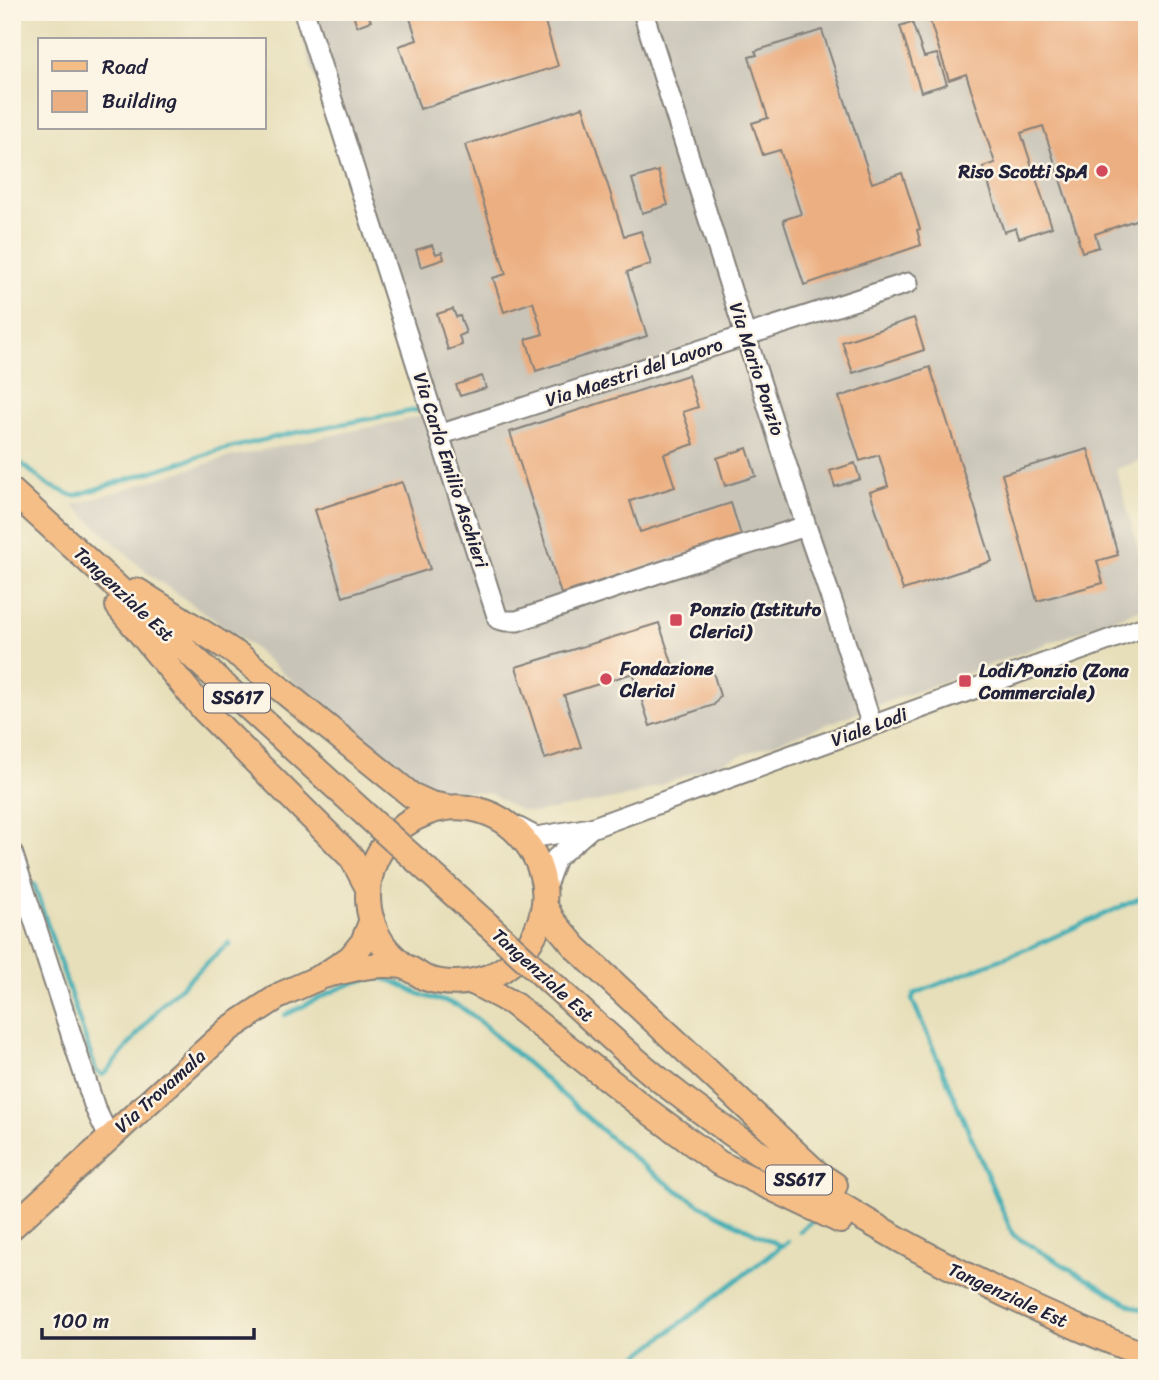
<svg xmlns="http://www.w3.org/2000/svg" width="1159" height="1380" font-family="Sriracha,sans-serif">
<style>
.industrial{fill:#c8c4b8}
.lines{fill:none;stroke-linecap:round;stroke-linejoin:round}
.stream{stroke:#3badb5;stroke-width:4.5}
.building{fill:#ecaf81}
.minor-casing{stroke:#84807a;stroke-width:23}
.major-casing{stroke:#84807a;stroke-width:28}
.minor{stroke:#fff;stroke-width:19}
.major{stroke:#f6be87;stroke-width:24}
.major-bridge-casing{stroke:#84807a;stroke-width:28;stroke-linecap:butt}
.major-bridge{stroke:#f6be87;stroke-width:24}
.poi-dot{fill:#d1495b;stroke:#fcf5e5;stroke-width:2.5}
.labels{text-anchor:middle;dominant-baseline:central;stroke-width:5;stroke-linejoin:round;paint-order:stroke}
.shield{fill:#fcf5e5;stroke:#63616e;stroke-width:2}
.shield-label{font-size:18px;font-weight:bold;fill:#22223b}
.poi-label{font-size:19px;font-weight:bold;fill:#22223b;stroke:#fcf5e5;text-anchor:start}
.street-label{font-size:19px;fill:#22223b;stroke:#fcf5e5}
</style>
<rect width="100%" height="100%" fill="#fcf5e5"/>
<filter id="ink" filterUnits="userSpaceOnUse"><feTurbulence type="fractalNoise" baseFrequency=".0143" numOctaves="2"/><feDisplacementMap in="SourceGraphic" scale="14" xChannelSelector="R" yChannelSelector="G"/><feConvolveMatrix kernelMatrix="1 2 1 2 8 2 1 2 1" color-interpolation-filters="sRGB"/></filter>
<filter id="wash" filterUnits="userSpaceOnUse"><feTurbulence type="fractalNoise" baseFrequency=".00686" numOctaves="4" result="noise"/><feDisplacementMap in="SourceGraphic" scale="28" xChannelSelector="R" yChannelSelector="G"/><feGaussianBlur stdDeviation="1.57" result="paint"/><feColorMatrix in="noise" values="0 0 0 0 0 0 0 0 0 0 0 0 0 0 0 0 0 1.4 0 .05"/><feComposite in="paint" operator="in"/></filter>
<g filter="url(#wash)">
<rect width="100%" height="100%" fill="#e7dfba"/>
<path class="industrial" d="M294 12H1147V459L1116 469 1147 580V607L630 796 535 813 517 809 492 794 468 791 435 793 417 788 249 644 146 572 73 505 226 458 423 416Z"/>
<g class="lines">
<path class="stream" d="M12 456 48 485 74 496 217 451 293 433 417 410
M34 884 96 1071 102 1075 106 1073 162 1004 229 943 230 945
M1147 895 1036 945 914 994 912 999 1013 1235 1132 1306 1147 1312
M285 1015C307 1005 354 977 378 978 395 979 406 989 422 995 435 1000 450 1001 462 1008 478 1018 493 1034 507 1046 563 1092 614 1147 674 1188 707 1211 745 1228 781 1246
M800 1231 815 1219
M622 1368 788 1241"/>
</g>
<g id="blocks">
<path class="building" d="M352 12H376V13L368 15 371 21 357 26Z
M408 12H542L558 66 420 109 399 46 417 40Z
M927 12H1147V216L1095 234 1099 247 1082 252 1078 239H1079L1043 126 1021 133 1052 227 1019 238 1016 228 1004 232 983 167 995 163 966 74 949 80Z
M912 22 924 57 937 54 947 84 921 92 900 26Z
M822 30 872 183 902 173 920 229 917 230 921 245 804 285 783 220 801 214 780 150 763 155 752 123 768 118 749 57 757 55 755 51Z
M583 107 624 236 641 231 651 264 627 272 647 336 536 371 526 339 543 334 533 302 504 312 493 278 506 274 465 145Z
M658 171 668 205 642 213 632 179Z
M432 245 436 254 442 252 444 259 421 267 416 250Z
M453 309 456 317 460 316 466 333 459 336 462 345 448 350 437 314Z
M914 318 924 350 853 373 842 342Z
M930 367 992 561 903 590 870 492 888 486 879 455 860 461 839 397Z
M688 375 698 407 683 412 694 444 664 454 675 487 630 501 640 532 731 503 741 535 561 594 510 432Z
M482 376 486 388 460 396 456 385Z
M747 448 756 476 725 486 717 458Z
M1088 449 1118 555 1097 561 1103 583 1037 601 1002 474Z
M855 463 860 479 835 487 830 471Z
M402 482 430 569 343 597 315 510Z
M659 623 676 675 701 666 713 672 720 696 714 705 650 726 633 673 564 695 581 747 545 759 516 667Z"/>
</g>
</g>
<g filter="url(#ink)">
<use href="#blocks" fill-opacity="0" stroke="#84807a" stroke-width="2"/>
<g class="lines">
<defs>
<path id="minor" d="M304 12 498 619 506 621H517L667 570 806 526
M643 12 806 526 833 604 872 726
M439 435 908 283
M515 826 536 837 591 828 1147 626
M12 852 95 1108 109 1137
M544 891 556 858 590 829"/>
<path id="major" d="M12 491 378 826
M138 591 240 656 411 795 431 804 447 807
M118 606 204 710 352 858 368 888
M425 868 488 925
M544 904 553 921 576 948 817 1173 835 1185
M323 976C349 970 375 962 402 966 410 967 417 974 425 978 445 985 468 984 488 977 517 966 537 939 543 910 548 886 540 859 524 840 472 775 368 814 368 897 368 914 375 934 385 947 390 954 398 960 404 966
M549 981C586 1014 621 1049 660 1080 808 1197 971 1287 1147 1356
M473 982 512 1003 643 1107 719 1163 840 1221
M12 1227 229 1029 282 994 323 976 350 958 363 942 372 920"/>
</defs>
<use href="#minor" class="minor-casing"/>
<use href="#major" class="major-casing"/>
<use href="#minor" class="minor"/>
<use href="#major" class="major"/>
<defs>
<path id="major-bridge" d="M378 826 425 868
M488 925 549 981"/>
</defs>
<use href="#major-bridge" class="major-bridge-casing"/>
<use href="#major-bridge" class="major-bridge"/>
</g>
</g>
<g class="poi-dot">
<circle cx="1102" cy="171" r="7"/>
<rect x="669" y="613" width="14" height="14" rx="3.5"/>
<circle cx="606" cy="679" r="7"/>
<rect x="958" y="674" width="14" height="14" rx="3.5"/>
</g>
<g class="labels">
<g class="shield">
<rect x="204" y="683.5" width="66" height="29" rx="5"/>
<rect x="766" y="1165.5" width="66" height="29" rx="5"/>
</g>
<g class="shield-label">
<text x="237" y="698">SS617</text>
<text x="799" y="1180">SS617</text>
</g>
<g class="poi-label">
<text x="1088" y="171" text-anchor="end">Riso Scotti SpA</text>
<text x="690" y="609">Ponzio (Istituto<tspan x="690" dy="22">Clerici)</tspan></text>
<text x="620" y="668">Fondazione<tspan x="620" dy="22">Clerici</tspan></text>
<text x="979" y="670">Lodi/Ponzio (Zona<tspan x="979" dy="22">Commerciale)</tspan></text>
</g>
<g class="street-label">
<text transform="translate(757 369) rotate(72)">Via Mario Ponzio</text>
<text transform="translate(634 372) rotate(-18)">Via Maestri del Lavoro</text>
<text transform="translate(451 470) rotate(72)">Via Carlo Emilio Aschieri</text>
<text transform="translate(124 594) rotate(43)">Tangenziale Est</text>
<text transform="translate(869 727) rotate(-20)">Viale Lodi</text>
<text transform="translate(543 975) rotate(42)">Tangenziale Est</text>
<text transform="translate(160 1091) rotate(-42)">Via Trovamala</text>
<text transform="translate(1008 1295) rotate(25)">Tangenziale Est</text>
</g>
</g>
<rect width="1159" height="1380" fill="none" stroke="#fcf5e5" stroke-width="42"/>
<rect x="38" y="38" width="228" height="91" fill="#fcf5e5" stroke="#a5a1a1" stroke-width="2"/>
<rect x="52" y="61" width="35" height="10" fill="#f6be87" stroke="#a5a1a1" stroke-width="2"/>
<text x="102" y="74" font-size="21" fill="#22223b">Road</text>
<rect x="52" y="91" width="35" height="21" fill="#ecaf81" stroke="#a5a1a1" stroke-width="2"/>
<text x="102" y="108" font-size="21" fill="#22223b">Building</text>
<path d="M42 1328v10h212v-10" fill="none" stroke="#22223b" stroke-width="3.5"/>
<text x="52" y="1328" font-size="21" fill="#22223b" stroke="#fcf5e5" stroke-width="5" paint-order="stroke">100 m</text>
</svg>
